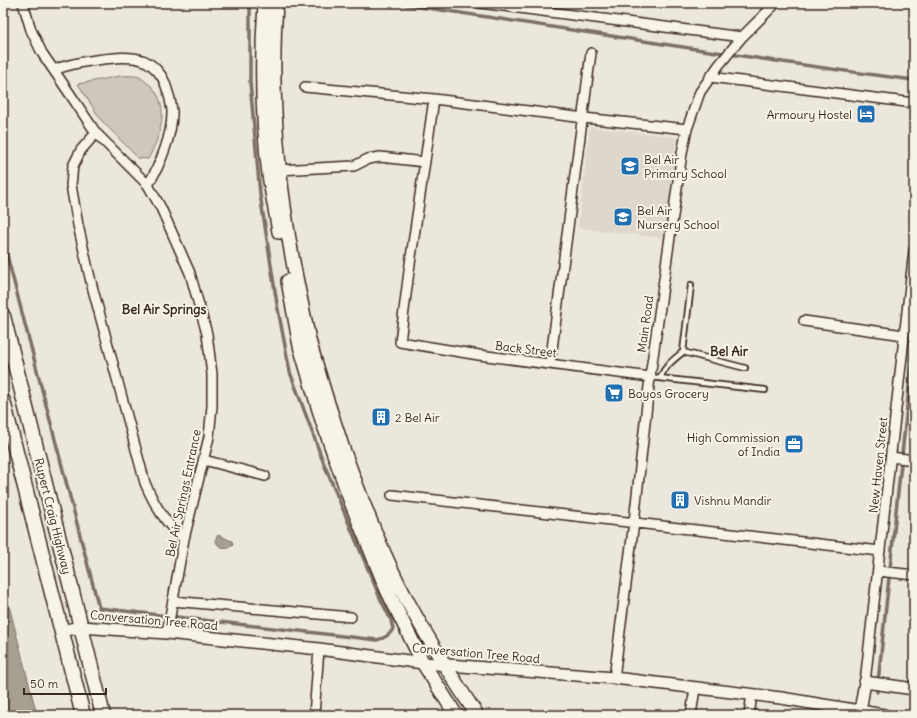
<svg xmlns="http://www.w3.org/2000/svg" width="917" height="718" font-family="Delius,sans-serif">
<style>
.built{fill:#ddd7cc}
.green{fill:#cec8bc;stroke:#84796d}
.water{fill:#a89f93;stroke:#7c7064}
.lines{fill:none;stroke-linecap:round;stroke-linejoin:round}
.stream{stroke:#7c7064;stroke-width:3.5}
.service-casing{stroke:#3b2a1e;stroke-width:8}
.minor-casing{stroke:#3b2a1e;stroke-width:12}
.tertiary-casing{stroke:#3b2a1e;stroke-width:14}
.secondary-casing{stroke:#3b2a1e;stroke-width:16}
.primary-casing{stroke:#3b2a1e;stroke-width:17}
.service{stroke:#f7f3e8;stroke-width:4.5}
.minor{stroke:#f7f3e8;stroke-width:9}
.tertiary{stroke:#f7f3e8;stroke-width:11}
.secondary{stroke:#f7f3e8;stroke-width:13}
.primary{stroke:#f7f3e8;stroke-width:14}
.labels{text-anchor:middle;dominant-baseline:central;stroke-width:4;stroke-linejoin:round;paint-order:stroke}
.poi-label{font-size:12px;fill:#3b2a1e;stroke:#f7f3e8;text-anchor:start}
.street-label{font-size:12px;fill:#3b2a1e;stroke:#f7f3e8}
.neighbourhood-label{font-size:13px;font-weight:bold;fill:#3b2a1e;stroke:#f7f3e8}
</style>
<rect width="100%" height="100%" fill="#ece7dc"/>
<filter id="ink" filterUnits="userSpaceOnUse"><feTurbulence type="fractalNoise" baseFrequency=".025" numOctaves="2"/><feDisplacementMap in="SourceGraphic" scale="8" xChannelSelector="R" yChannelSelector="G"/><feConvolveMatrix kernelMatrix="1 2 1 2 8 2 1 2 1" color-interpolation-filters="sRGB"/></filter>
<g filter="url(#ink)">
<path class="built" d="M590 127 677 137 665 238 578 228Z"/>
<path class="green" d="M120 76C126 76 134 75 139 77 143 79 147 83 151 86 171 106 160 137 148 159L138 158 101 120 78 84Z"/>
<path class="water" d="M218 535 232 541 233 545C226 550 218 548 215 540Z
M3 582 37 715H3Z"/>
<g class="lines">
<path class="stream" d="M393 3C567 28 740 58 914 80
M3 240 99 608 377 640C384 638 389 636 393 629L391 620 381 600 324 464 290 372 277 304 260 194 250 82V10L249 3
M877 692 914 340"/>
<defs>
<path id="service" d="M683 352 745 368
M650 377 765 390
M660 378C665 366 673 360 683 352L691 285"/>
<path id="minor" d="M23 3 31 30 42 53 72 97 96 133 148 185 161 208 190 273 207 334 212 374V406L209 437 184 539 167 633
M480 3 742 37
M54 70C68 64 82 62 96 60 111 58 131 55 145 61 155 66 163 76 166 86 169 94 171 102 172 110 173 134 160 165 148 185
M710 77 914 103
M305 87 434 99 584 118 687 129
M434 99 409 271 400 342 479 355 650 377
M96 133 81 150 73 166 71 185 78 225 91 282 145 483C154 504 166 525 184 539
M279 170 354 166 368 159 380 157 425 162
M804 321 904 335
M550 364 591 53
M891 457 914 460
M204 460 265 476
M392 495 880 551
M878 571 914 575
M173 601 351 617
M614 678 634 522 650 377 682 153 687 129 700 92 719 65 742 37 776 3
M865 682 914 250
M314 715 319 649
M691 715 695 688
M749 715 752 695"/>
<path id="tertiary" d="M61 631 81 627 167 633 319 649 423 663 614 678 781 698 884 715
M860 711 865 682 914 689"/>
<path id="secondary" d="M265 3C261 60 262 118 269 175 272 194 276 213 279 232
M276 3C269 100 279 197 299 292 303 310 306 327 310 344 320 379 331 414 343 449 360 495 377 541 399 585 422 630 449 673 477 715
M288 281 300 346 322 420 351 502 387 590 423 663 456 715"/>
<path id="primary" d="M3 316 103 715
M3 401 83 715"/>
</defs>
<use href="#service" class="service-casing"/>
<use href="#minor" class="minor-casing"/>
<use href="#tertiary" class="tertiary-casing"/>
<use href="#secondary" class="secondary-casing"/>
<use href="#primary" class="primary-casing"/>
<use href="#service" class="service"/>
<use href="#minor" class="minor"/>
<use href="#tertiary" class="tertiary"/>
<use href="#secondary" class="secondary"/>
<use href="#primary" class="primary"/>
</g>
</g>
<defs>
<symbol id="hotel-square" viewBox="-11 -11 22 22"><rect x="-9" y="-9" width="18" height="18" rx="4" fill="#1f6fb2" stroke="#f7f3e8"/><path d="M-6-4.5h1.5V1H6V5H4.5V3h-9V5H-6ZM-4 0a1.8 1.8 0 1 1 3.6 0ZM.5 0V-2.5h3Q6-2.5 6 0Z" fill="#fff"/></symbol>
<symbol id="school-square" viewBox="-11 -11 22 22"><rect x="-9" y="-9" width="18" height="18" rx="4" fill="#1f6fb2" stroke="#f7f3e8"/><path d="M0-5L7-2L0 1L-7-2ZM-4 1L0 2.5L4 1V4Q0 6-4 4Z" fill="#fff"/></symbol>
<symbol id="supermarket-square" viewBox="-11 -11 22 22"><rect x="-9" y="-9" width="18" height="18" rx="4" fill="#1f6fb2" stroke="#f7f3e8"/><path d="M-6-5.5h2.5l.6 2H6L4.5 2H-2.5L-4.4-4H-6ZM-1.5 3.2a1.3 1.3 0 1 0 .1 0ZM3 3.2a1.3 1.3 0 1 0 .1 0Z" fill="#fff"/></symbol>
<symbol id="building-square" viewBox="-11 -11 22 22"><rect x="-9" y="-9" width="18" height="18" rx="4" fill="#1f6fb2" stroke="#f7f3e8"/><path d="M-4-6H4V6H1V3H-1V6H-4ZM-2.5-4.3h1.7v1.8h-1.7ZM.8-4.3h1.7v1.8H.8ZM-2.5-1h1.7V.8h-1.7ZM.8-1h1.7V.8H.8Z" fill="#fff"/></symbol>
<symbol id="office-square" viewBox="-11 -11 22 22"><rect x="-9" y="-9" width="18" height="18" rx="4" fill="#1f6fb2" stroke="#f7f3e8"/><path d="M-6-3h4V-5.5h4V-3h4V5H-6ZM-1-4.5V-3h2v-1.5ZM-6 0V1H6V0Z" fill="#fff"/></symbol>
</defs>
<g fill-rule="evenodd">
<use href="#hotel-square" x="855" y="103" width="22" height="22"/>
<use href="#school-square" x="619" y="155" width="22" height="22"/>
<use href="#school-square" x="612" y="206" width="22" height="22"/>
<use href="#supermarket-square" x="603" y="382" width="22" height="22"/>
<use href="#building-square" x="370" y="406" width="22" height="22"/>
<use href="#office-square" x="783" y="433" width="22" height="22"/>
<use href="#building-square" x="669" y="489" width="22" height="22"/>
</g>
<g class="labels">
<g class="poi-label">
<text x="852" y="114" text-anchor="end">Armoury Hostel</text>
<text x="644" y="159">Bel Air<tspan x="644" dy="14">Primary School</tspan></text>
<text x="637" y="210">Bel Air<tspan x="637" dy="14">Nursery School</tspan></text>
<text x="628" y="393">Boyos Grocery</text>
<text x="395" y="417">2 Bel Air</text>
<text x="780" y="437" text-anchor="end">High Commission<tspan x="780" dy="14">of India</tspan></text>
<text x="694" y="500">Vishnu Mandir</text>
</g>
<g class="street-label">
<text transform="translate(645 324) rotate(-82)">Main Road</text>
<text transform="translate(526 349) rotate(7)">Back Street</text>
<text transform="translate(878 465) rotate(-84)">New Haven Street</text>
<text transform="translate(183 493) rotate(-78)">Bel Air Springs Entrance</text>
<text transform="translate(53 516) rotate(76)">Rupert Craig Highway</text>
<text transform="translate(154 620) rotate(5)">Conversation Tree Road</text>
<text transform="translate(476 653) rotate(5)">Conversation Tree Road</text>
</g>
<g class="neighbourhood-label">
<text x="164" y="309">Bel Air Springs</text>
<text x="729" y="351">Bel Air</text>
</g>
</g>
<rect width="917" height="718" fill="none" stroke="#f7f3e8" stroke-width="16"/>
<rect x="8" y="8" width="901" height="702" fill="none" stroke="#3b2a1e" stroke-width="1.5" filter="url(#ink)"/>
<path d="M24 688v6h82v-6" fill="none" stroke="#3b2a1e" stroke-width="2"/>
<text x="30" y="688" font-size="12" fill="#3b2a1e" stroke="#f7f3e8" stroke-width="3" paint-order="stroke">50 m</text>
</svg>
